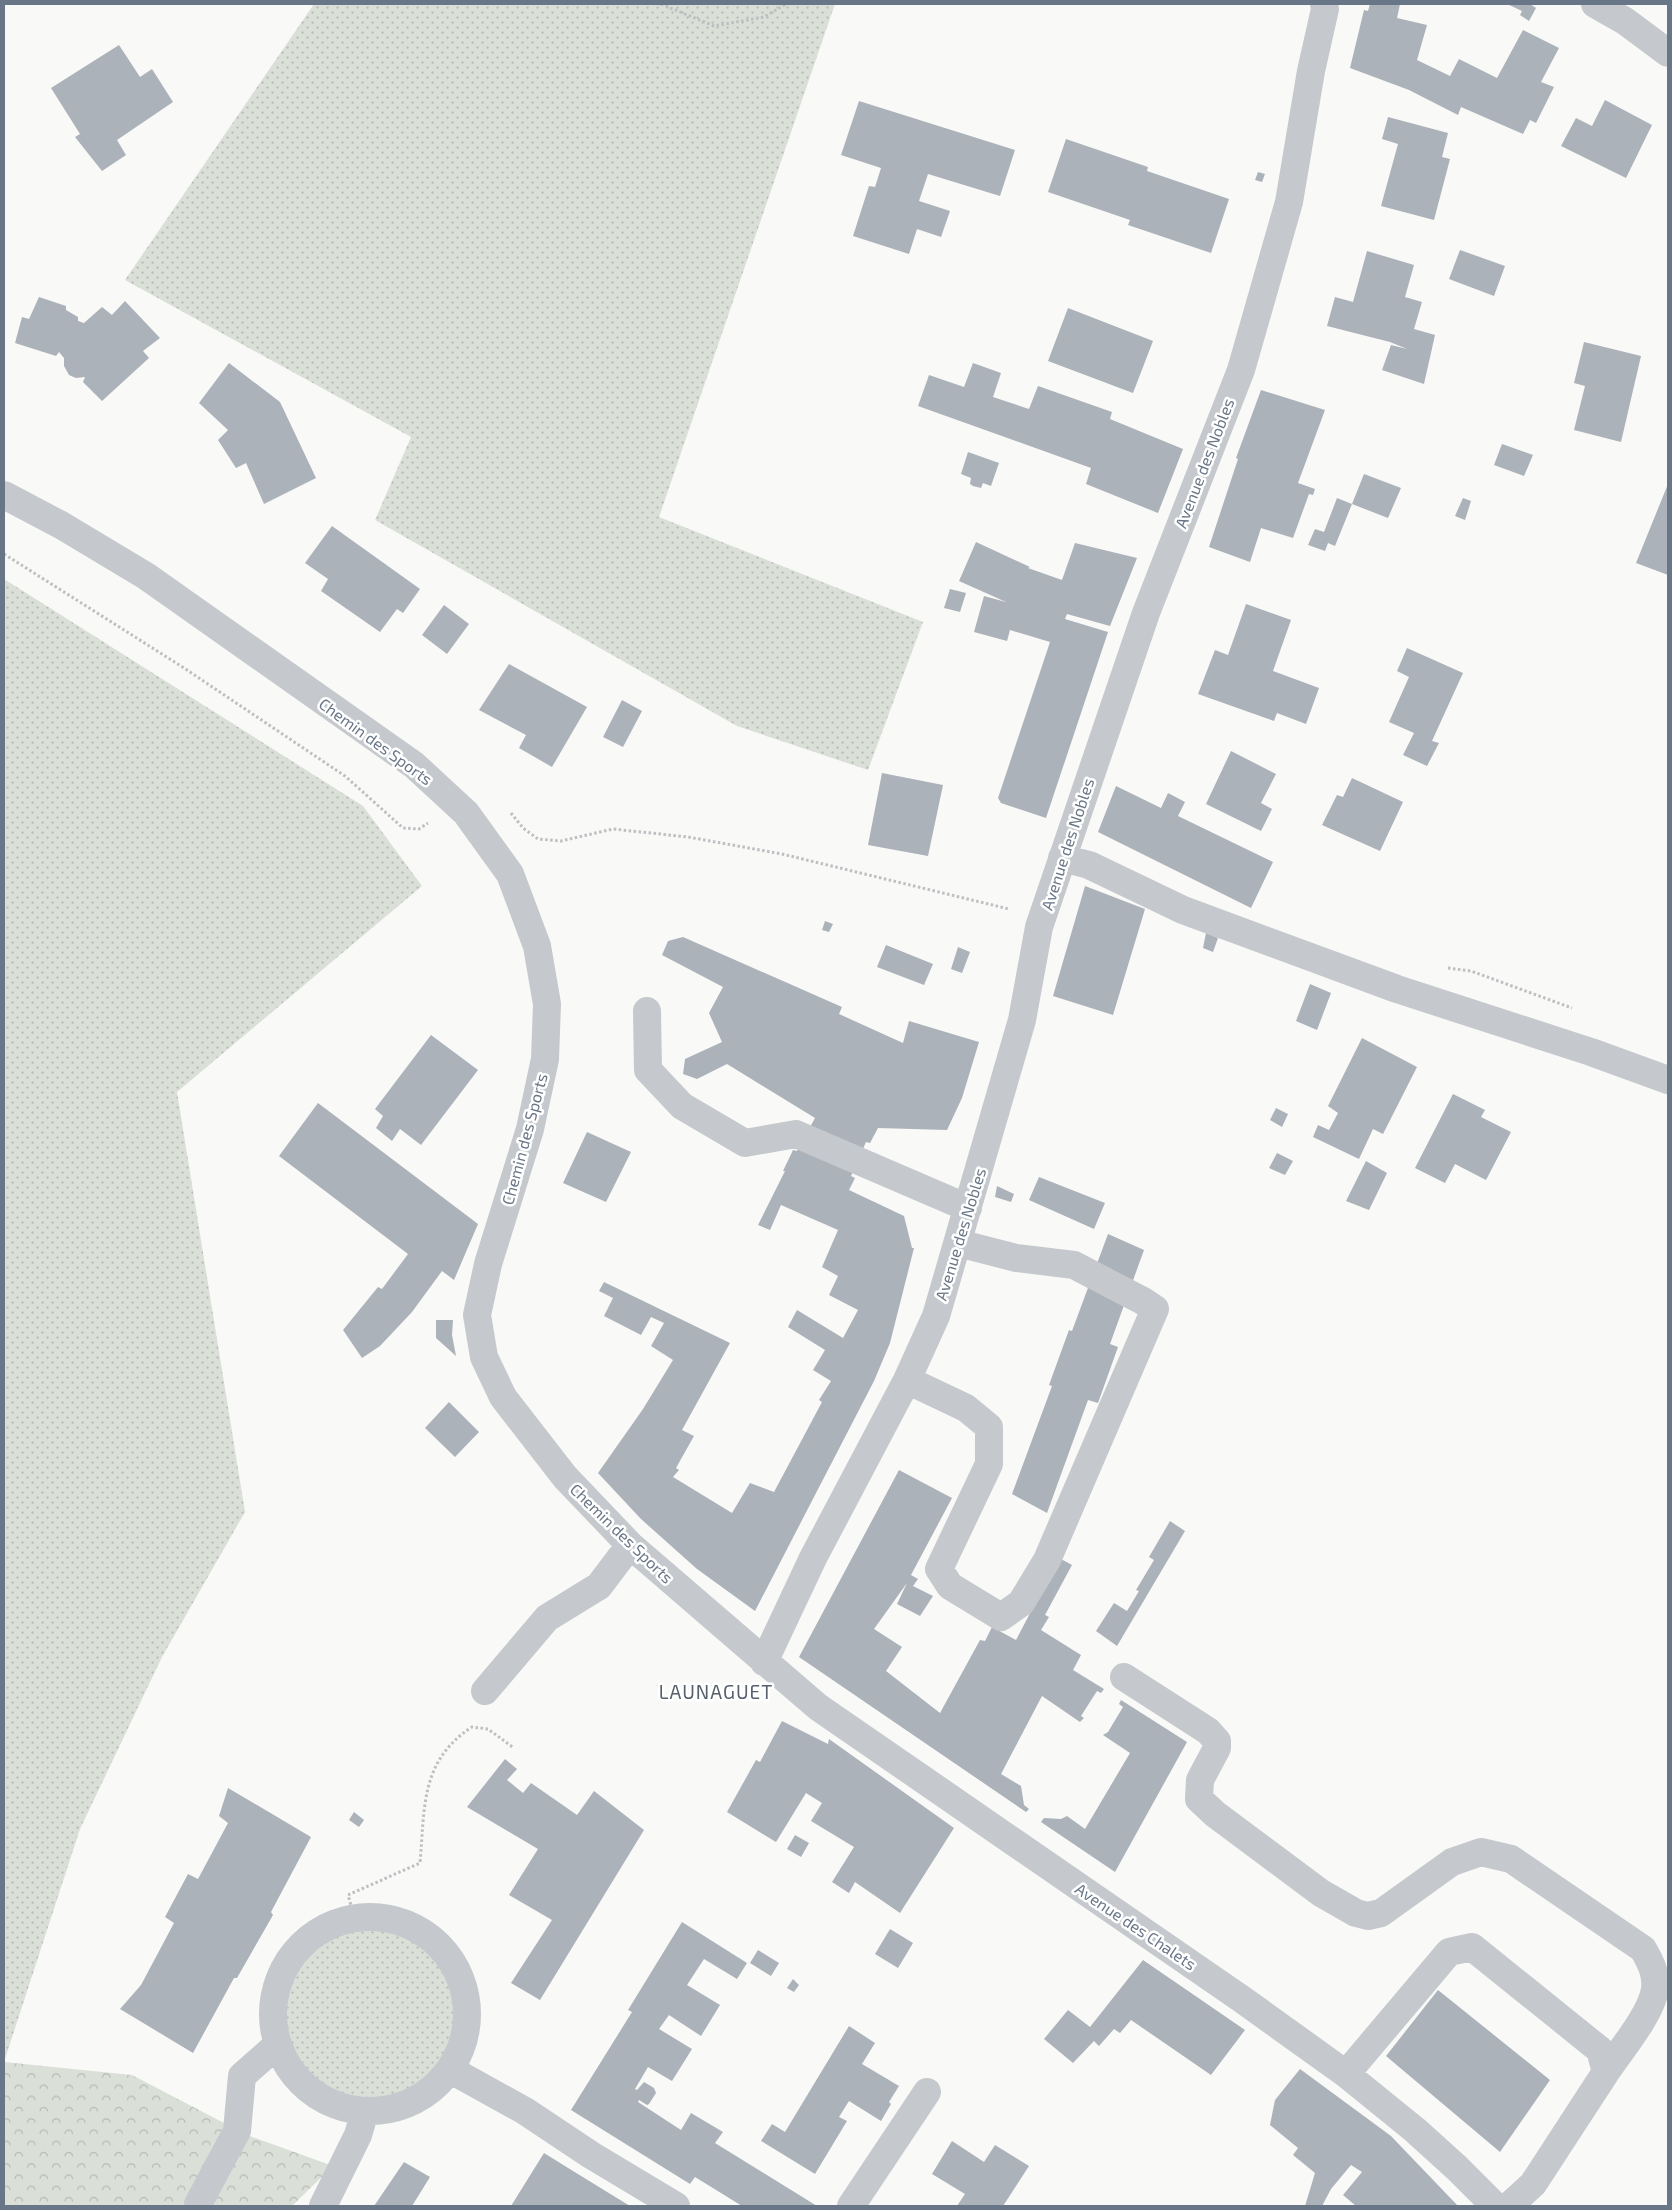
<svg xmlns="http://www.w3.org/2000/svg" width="1672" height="2210" font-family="'Exo 2',sans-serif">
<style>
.grass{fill:url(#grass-dots)}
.forest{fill:url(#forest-crowns)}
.building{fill:#acb2b9}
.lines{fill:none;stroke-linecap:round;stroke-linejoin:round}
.path{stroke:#bdbfc2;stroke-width:3;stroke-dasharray:2.5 2.5;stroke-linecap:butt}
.minor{stroke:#c5c8cc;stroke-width:28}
.labels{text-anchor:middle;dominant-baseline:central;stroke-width:5;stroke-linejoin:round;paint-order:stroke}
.street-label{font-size:16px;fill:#697687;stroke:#fff}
.quarter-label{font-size:19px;letter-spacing:1px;fill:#57606c;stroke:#fff}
</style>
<defs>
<pattern id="grass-dots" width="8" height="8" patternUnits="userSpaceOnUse" patternTransform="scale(1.25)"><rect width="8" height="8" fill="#dae0d8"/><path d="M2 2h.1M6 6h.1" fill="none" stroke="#b5bab5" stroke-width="1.8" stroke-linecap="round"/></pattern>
<pattern id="forest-crowns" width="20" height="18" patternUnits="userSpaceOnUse" patternTransform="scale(1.25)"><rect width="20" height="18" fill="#dae0d8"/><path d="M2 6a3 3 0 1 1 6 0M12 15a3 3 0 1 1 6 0" fill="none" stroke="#b5bab5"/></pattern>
</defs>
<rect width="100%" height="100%" fill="#f9f9f7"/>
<path class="grass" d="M314 4H835L659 517 923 622 868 770 737 726 375 520 411 437 125 280Z
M4 579 363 806 422 886 177 1092 245 1512 162 1657 80 1829 4 2062Z
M284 2013a87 87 0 1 1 174 0a87 87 0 1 1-174 0Z"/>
<path class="forest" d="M4 2062 132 2075 247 2135 333 2166 292 2206H4Z"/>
<path class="building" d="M1370 4H1400L1397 18 1427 25 1417 60 1450 76 1459 59 1497 78 1523 30 1559 48 1541 82 1554 87 1536 123 1530 120 1523 134 1461 107 1458 115 1409 90 1350 68 1364 10 1368 11Z
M1507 4H1530L1536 8 1529 21 1520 15 1522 11Z
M119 45 140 77 152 69 173 102 117 140 126 155 102 171 75 137 80 134 51 88Z
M1605 100 1652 125 1626 178 1561 146 1576 118 1592 126Z
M859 101 1015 150 1000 196 928 174 919 201 950 211 941 237 917 229 909 254 853 236 869 186 875 187 881 168 841 155Z
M1388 117 1448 133 1442 157 1450 159 1434 220 1381 206 1398 144 1382 139Z
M1066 139 1148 167 1147 171 1229 199 1211 253 1128 225 1130 220 1048 192Z
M1258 172 1265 174 1262 182 1255 180Z
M1460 250 1505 266 1494 296 1449 279Z
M1367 251 1414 265 1405 297 1422 302 1414 329 1435 335 1424 384 1382 370 1391 345 1407 349 1390 342 1327 326 1335 297 1353 302Z
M39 297 66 306V310L78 317V321L84 323 102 307 112 315 125 301 160 338 143 351 149 358 102 401 83 382 85 377 76 378 69 375 64 366V358L59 352 56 356 15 343 22 317 29 319Z
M1068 308 1153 341 1133 393 1048 361Z
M1584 342 1641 356 1621 442 1574 430 1585 386 1574 383Z
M229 363 280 402 316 478 264 504 246 463 236 468 218 440 228 430 199 403Z
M973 363 1001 373 993 397 1029 409 1038 386 1112 412 1110 419 1183 449 1158 513 1086 484 1091 468 918 406 929 375 964 387Z
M1261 390 1325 410 1298 483 1315 489 1313 495 1309 494 1293 538 1261 528 1250 562 1209 547 1238 459 1236 458Z
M1502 444 1533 455 1524 476 1494 465Z
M968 452 999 463 991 486 983 483 981 488 973 486 970 484 971 478 961 474Z
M1364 474 1401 488 1388 518 1352 504Z
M1668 484V575L1636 563Z
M1337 498 1352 504 1335 546 1328 543 1325 551 1308 545 1315 529 1324 532Z
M1463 498 1471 501 1465 520 1455 516Z
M332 526 420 589 403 613 397 609 380 632 321 591 328 579 305 563Z
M976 542 1030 567 1028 568 1062 580 1075 543 1137 558 1110 626 1067 614 1065 619 1108 632 1046 818 1001 803 998 798 1050 642 1010 630 1007 641 974 632 984 596 1006 602 959 581Z
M950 589 966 593 960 612 944 608Z
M1246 604 1291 620 1273 671 1319 688 1306 724 1277 713 1274 721 1198 694 1215 650 1228 655Z
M444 605 469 624 447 654 422 635Z
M1407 648 1463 673 1432 741 1439 743 1427 766 1403 755 1414 733 1389 722 1409 677 1397 671Z
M509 664 587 707 552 767 519 748 526 735 479 710Z
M622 700 642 711 623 747 603 737Z
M1231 751 1276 774 1261 803 1272 809 1261 831 1206 804Z
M882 773 943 785 928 856 868 845Z
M1352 778 1403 802 1380 851 1322 825 1337 795 1343 797Z
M1116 786 1161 808 1168 793 1185 802 1178 816 1273 862 1251 908 1098 832Z
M1085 886 1145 909 1113 1015 1053 996Z
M825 921 833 924 829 932 822 930Z
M1206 933 1218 938 1213 952 1203 948Z
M683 937 842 1007 839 1014 903 1043 909 1021 979 1042 962 1098 947 1130 878 1128 870 1143 866 1142 851 1176 855 1178 849 1190 904 1216 912 1248H914L890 1343 874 1381 755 1611 697 1569 641 1519 598 1473 643 1409 673 1360 651 1346 664 1323 651 1317 641 1335 604 1316 613 1298 599 1291 604 1282 730 1343 682 1430 694 1436 676 1468 679 1470 673 1477 732 1513 750 1483 774 1492 822 1402 819 1400 831 1381 813 1370 825 1350 788 1327 797 1310 843 1338 858 1310 829 1295 838 1276 822 1267 838 1230 781 1205 770 1230 758 1225 785 1171H783L793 1150 797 1151 815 1118 727 1064 697 1079 683 1074 685 1059 722 1042 709 1013 723 987 662 955 668 941Z
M886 945 933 964 924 985 877 967Z
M958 947 970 952 962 973 951 969Z
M1310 984 1331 993 1317 1030 1296 1021Z
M431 1035 478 1070 421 1145 400 1129 392 1141 376 1128 383 1116 375 1109Z
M1362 1038 1417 1067 1383 1134 1373 1129 1359 1159 1313 1137 1318 1125 1329 1130 1338 1113 1328 1106Z
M1453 1094 1485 1110 1481 1117 1511 1132 1486 1180 1455 1164 1445 1183 1415 1168Z
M318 1103 478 1224 454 1280 442 1271 412 1312 380 1346 362 1358 343 1330 378 1287 382 1289 408 1254 279 1156Z
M1276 1108 1288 1114 1282 1127 1270 1120Z
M587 1132 631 1152 606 1202 563 1183Z
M1277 1153 1293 1161 1285 1175 1269 1168Z
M1366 1161 1387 1173 1369 1210 1346 1201Z
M1039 1177 1105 1203 1094 1229 1029 1200Z
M997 1186 1014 1194 1011 1202 995 1197Z
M1108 1234 1144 1250 1110 1344 1118 1347 1098 1403 1088 1400 1047 1513 1012 1494 1052 1386 1049 1385 1069 1330 1072 1331Z
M436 1320H453L452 1335 456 1356 436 1338Z
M449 1402 479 1432 455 1457 425 1428Z
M899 1470 952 1498 911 1575 918 1579 913 1586 933 1596 920 1616 897 1604 907 1583 874 1629 902 1647 886 1671 940 1713 980 1640 985 1641 992 1627 1016 1640 1059 1558 1072 1565 1045 1615 1049 1617 1041 1630 1081 1655 1073 1670 1104 1689 1101 1693 1097 1691 1081 1716 1084 1718 1080 1722 1042 1696 1001 1774 1021 1786 1024 1805 1029 1809 1026 1812 799 1657Z
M1170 1521 1185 1531 1117 1646 1096 1631 1114 1603 1127 1611 1139 1591 1136 1590 1154 1560 1149 1557Z
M1121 1700 1187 1742 1115 1872 1041 1822 1044 1818 1061 1819 1067 1816 1085 1829 1130 1753 1103 1735 1108 1732 1123 1707 1119 1704Z
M782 1721 828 1744 829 1739 954 1828 900 1913 855 1882 849 1893 832 1882 854 1847 811 1821 822 1803 806 1793 776 1842 727 1812 756 1760 760 1762Z
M505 1759 517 1769 507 1780 523 1793 531 1783 577 1815 594 1791 644 1830 540 2000 511 1983 552 1920 509 1895 538 1849 467 1807Z
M228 1788 311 1837 271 1912 273 1915 237 1978H234L193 2053 120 2009 141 1985 174 1923 165 1917 188 1874 198 1879 228 1823 219 1816Z
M354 1812 364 1820 359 1827 349 1820Z
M795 1835 809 1843 801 1857 787 1849Z
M682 1922 747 1963 737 1979 704 1959 687 1985 720 2005 701 2036 669 2015 659 2029 692 2049 672 2081 648 2067 635 2089 637 2090 644 2082 654 2088 656 2093 649 2104 647 2105 639 2100 638 2102 681 2130 691 2113 723 2132 715 2143 817 2206H742L695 2177 690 2184 571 2110 632 2012 628 2010Z
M890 1929 913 1943 898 1968 875 1954Z
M758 1950 779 1963 771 1976 750 1963Z
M1143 1960 1245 2030 1211 2075 1131 2020 1120 2033 1114 2029 1099 2046 1094 2041 1073 2063 1044 2039 1068 2010 1090 2027Z
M793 1979 799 1985 794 1992 787 1988Z
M1438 1990 1550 2080 1500 2152 1386 2056Z
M849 2026 875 2043 862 2064 899 2086 889 2102 891 2104 881 2121 849 2101 839 2117 847 2121 815 2174 761 2141 772 2124 785 2132Z
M1300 2069 1391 2136 1458 2206H1356L1343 2195 1362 2172 1351 2165 1331 2189 1322 2206H1305L1315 2173 1293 2155 1298 2148 1270 2125 1275 2100Z
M952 2141 984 2162 995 2145 1029 2166 1003 2206H957L965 2194 932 2174Z
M544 2153 573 2171 630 2206H511Z
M404 2162 430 2177 412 2206H374Z"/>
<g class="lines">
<path class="path" d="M661 4 714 26 764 17 786 4
M4 554 184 668 345 776 403 828 419 829 428 823
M511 813 523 828 538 839 561 841 613 829 688 837 782 854 1009 909
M1448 968 1471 971 1572 1008
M355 1919 348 1895 420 1863C425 1807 420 1761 472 1727L488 1729 514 1748"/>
<path class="minor" d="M1595 4 1625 21 1668 53
M4 495 61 525 146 576 414 765 466 813 510 874 537 946 547 1004 545 1059 530 1129 488 1264 477 1315 484 1357 503 1397 565 1477 630 1545 818 1707 1243 2000 1346 2074 1415 2130 1457 2168 1495 2206
M1062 858 1089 865 1183 910 1397 989 1591 1052 1668 1080
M647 1011 648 1070 682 1106 745 1143 796 1134 968 1208
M907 1380 966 1408 989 1427V1464L939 1569 950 1586 1001 1617 1021 1603 1047 1560 1155 1309 1143 1301 1074 1265 1016 1258 958 1243
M764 1662 813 1558 907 1380 936 1316 1022 1020 1039 927 1146 613 1241 370 1289 202 1311 71 1325 9 1324 4
M1124 1677 1208 1731 1217 1741V1748L1200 1780 1199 1799 1215 1814 1321 1893 1356 1913 1368 1916 1381 1913 1452 1862 1481 1852 1511 1859 1643 1949C1650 1961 1657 1974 1655 1989 1652 2013 1620 2051 1606 2072
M485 1691 547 1618 599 1586 630 1545
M273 2014a97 97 0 1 1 194 0a97 97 0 1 1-194 0Z
M451 2070 525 2111 591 2155 676 2206
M1346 2074 1449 1952 1472 1947 1600 2050 1606 2072 1533 2184 1509 2206
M199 2206 198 2204 237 2131 242 2076 277 2045
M323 2206 358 2135 365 2111
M851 2206 927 2092"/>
</g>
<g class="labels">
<g class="street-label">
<text transform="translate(1204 463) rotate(-69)">Avenue des Nobles</text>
<text transform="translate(376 741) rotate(36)">Chemin des Sports</text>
<text transform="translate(1067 844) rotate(-72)">Avenue des Nobles</text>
<text transform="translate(524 1139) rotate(-75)">Chemin des Sports</text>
<text transform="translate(960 1234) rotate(-73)">Avenue des Nobles</text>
<text transform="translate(622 1533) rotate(44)">Chemin des Sports</text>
<text transform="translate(1136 1926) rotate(34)">Avenue des Chalets</text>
</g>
<g class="quarter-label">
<text x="716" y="1691">LAUNAGUET</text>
</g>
</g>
<rect width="1672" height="2210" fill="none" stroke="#697687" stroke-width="10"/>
</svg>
